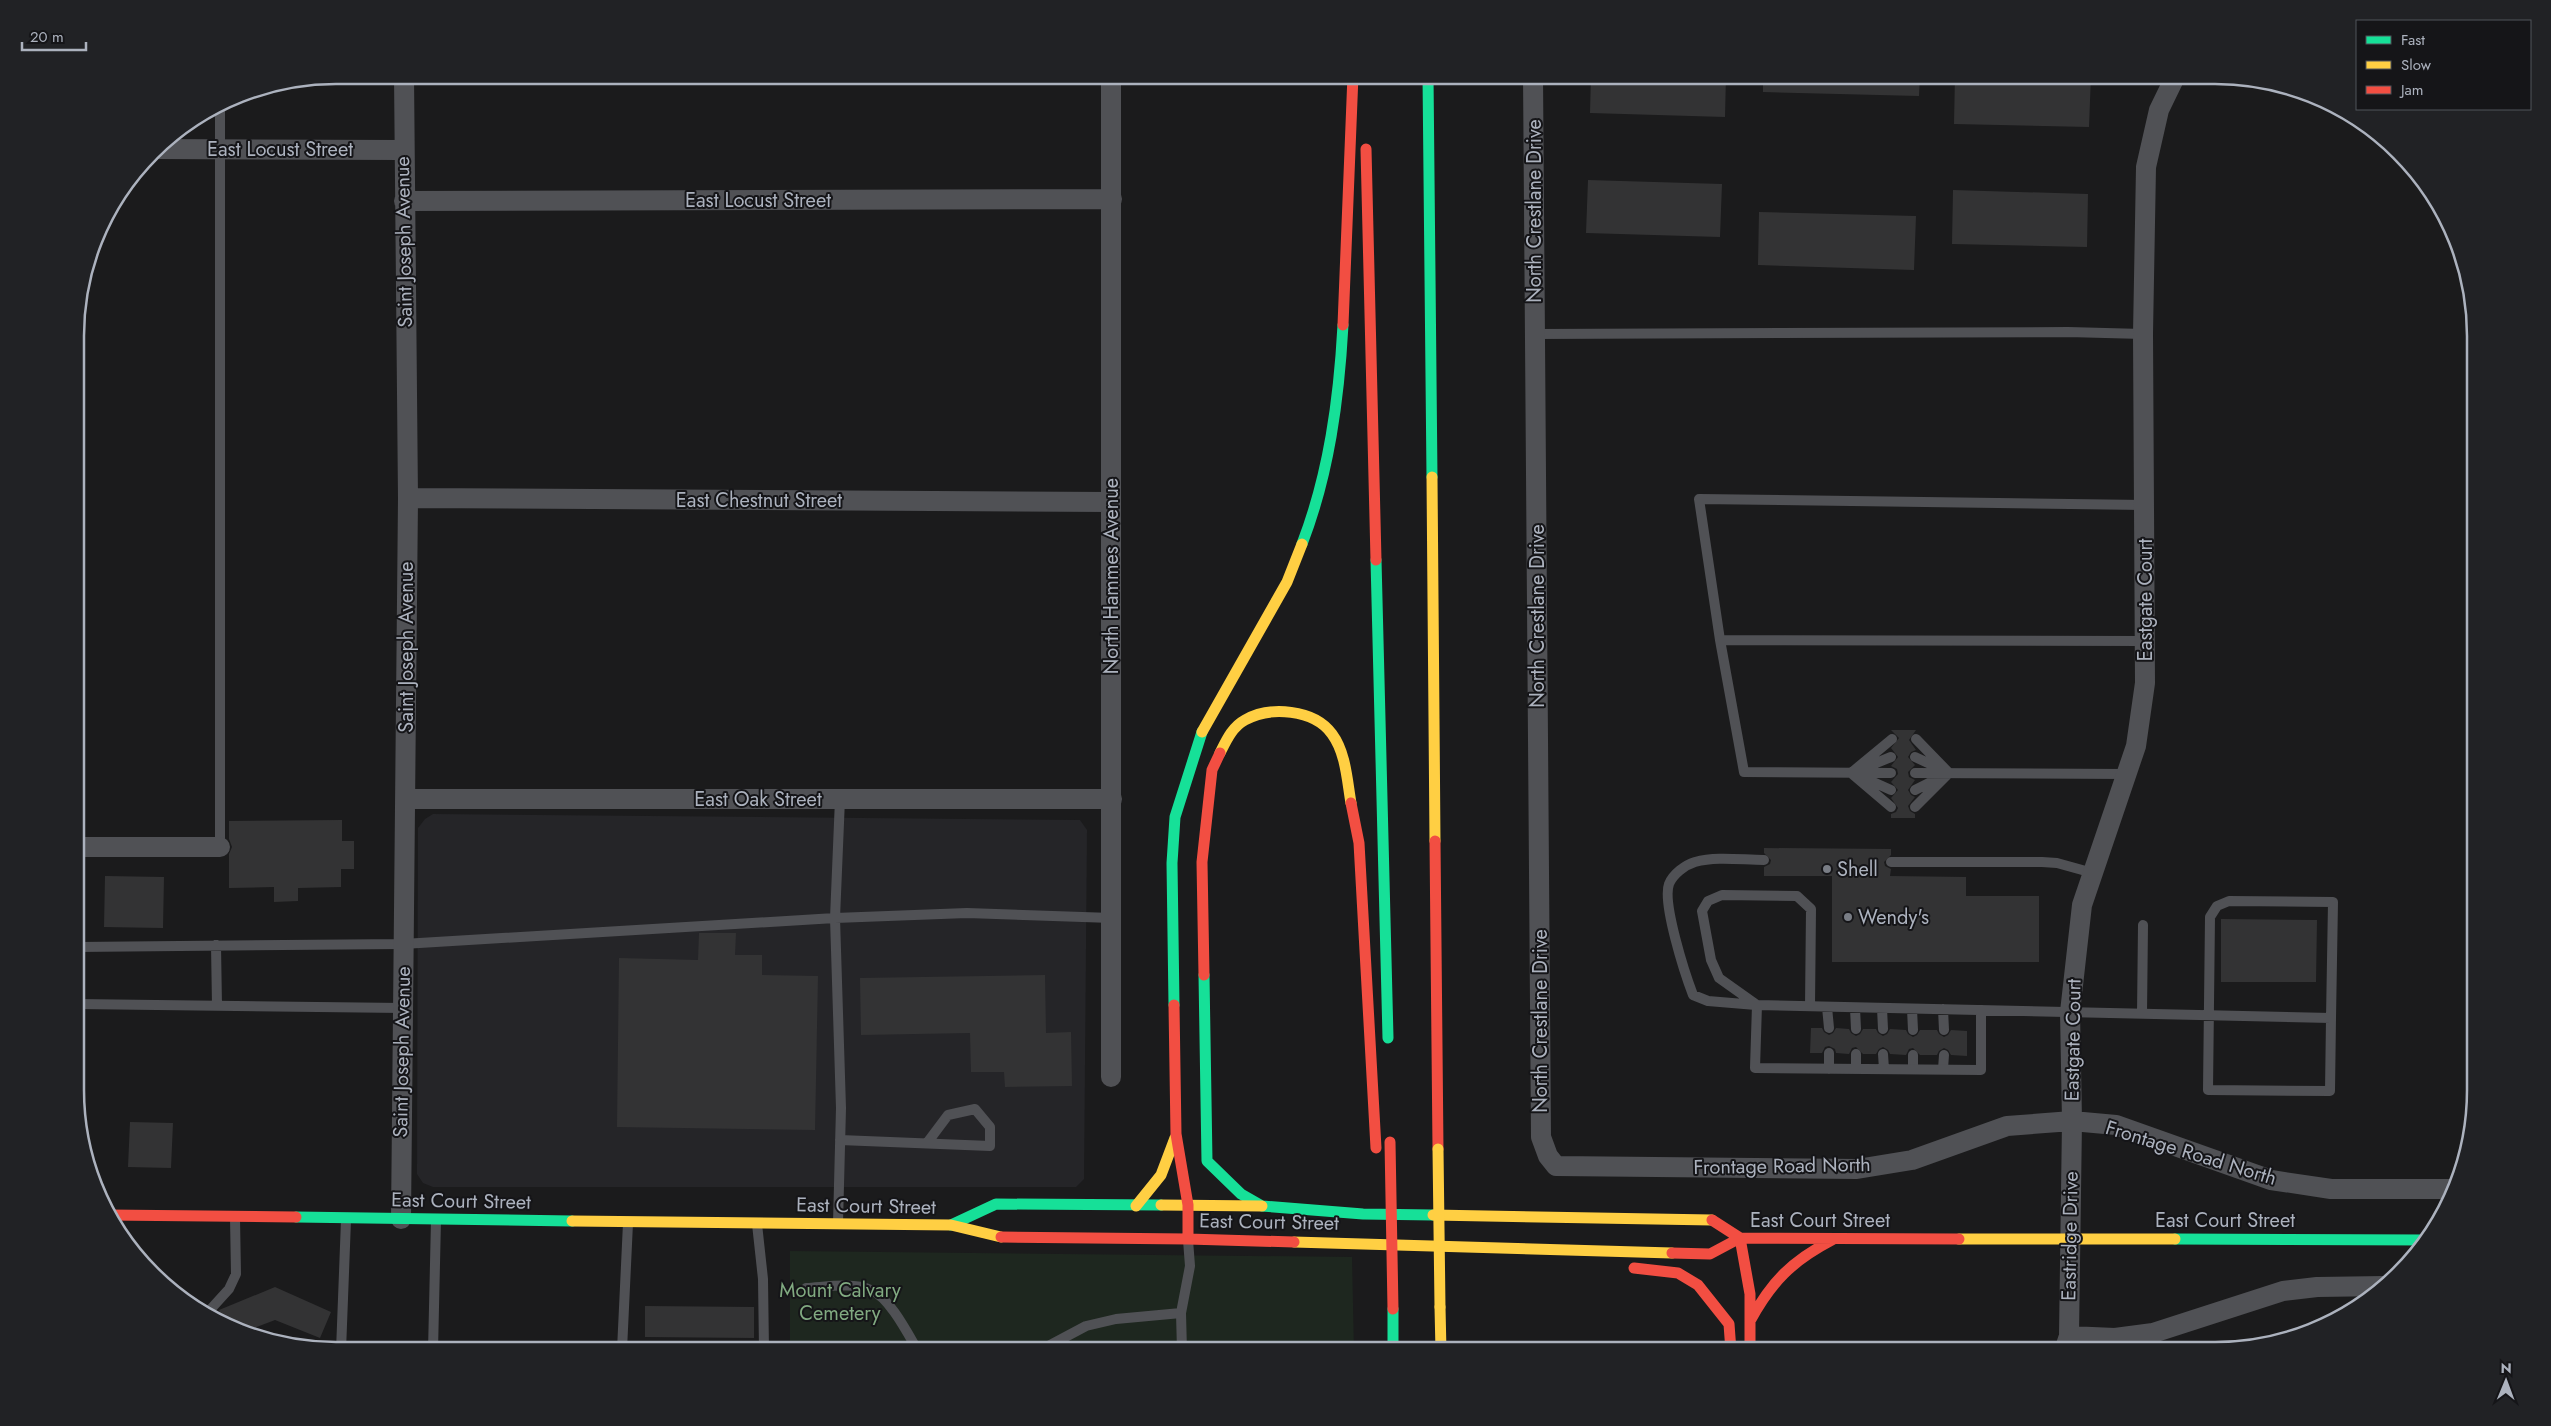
<svg xmlns="http://www.w3.org/2000/svg" width="2551" height="1426" font-family="Jost,sans-serif">
<style>
.built{fill:#252528}
.green{fill:#1e271f}
.building{fill:#333334}
.lines{fill:none;stroke-linecap:round;stroke-linejoin:round}
.lane{stroke:#505155;stroke-width:10}
.street{stroke:#505155;stroke-width:20}
.fast{stroke:#16e098;stroke-width:11}
.slow{stroke:#ffcf43;stroke-width:11}
.jam{stroke:#f24e42;stroke-width:11}
.slow-bridge{stroke:#ffcf43;stroke-width:11}
.jam-bridge{stroke:#f24e42;stroke-width:11}
.poi-dot{fill:#797d85;stroke:#151518;stroke-width:2}
.labels{text-anchor:middle;dominant-baseline:central;stroke-width:4;stroke-linejoin:round;paint-order:stroke}
.street-label{font-size:20px;fill:#acb2be;stroke:#151518}
.poi-label{font-size:20px;fill:#acb2be;stroke:#151518;text-anchor:start}
.park-label{font-size:20px;fill:#81aa81;stroke:#151518}
.rim{fill:none;stroke:#acb2be;stroke-width:2.5}
</style>
<rect width="100%" height="100%" fill="#1b1b1c"/>
<path class="built" d="M433 814 1080 820 1087 830 1084 1179 1076 1187H433L423 1183 417 1174 418 828 425 819Z"/>
<path class="green" d="M790 1251 1352 1257 1354 1351H790Z"/>
<path class="building" d="M1591 75H1726L1725 117 1590 113Z
M1763 75H1920L1919 96 1763 92Z
M1955 75H2091L2089 127 1954 124Z
M1588 180 1722 184 1720 237 1586 233Z
M1953 190 2088 194 2087 247 1952 244Z
M1759 212 1916 216 1914 270 1758 265Z
M1891 730H1916L1909 740 1916 750 1911 752 1908 757 1915 765 1908 772 1909 777 1915 780 1908 790 1911 795 1915 797 1908 806 1910 811 1915 814V818H1891V814L1896 812 1898 808 1891 798 1898 790 1891 782 1898 774 1897 769 1891 766 1898 757 1891 748 1899 738Z
M342 820V841H354V869H341V887L298 888V901L274 902V887L229 888V854L232 847 229 839V821Z
M1764 848 1891 849V855L1884 862 1885 866 1891 869 1890 876 1966 877V896H2039V962H1832V876H1764V867L1770 864 1771 860 1764 853Z
M105 876 164 877 163 928 104 927Z
M2221 919 2317 920 2316 982H2221Z
M699 933H736L735 955H762V975L818 976 815 1130 617 1127 619 958 698 960Z
M1045 975 1046 1033 1071 1032 1072 1086 1005 1087 1004 1072H971L970 1033 861 1035 860 978Z
M1811 1028H1822L1824 1032 1829 1035 1833 1033 1836 1028 1849 1029 1851 1033 1856 1036 1860 1034 1863 1029H1876L1878 1033 1883 1036 1887 1034 1890 1029 1906 1030 1908 1034 1913 1037 1917 1035 1920 1030H1937L1939 1034 1944 1037 1948 1035 1951 1030 1967 1031V1056L1951 1055 1948 1050 1944 1048 1939 1051 1937 1055H1920L1913 1048 1909 1049 1906 1055 1890 1054 1888 1050 1883 1047 1879 1049 1876 1054H1863L1856 1047 1852 1048 1849 1054 1836 1053 1835 1049 1829 1046 1825 1047 1822 1053H1810Z
M130 1122 173 1123 171 1168 128 1167Z
M275 1287 331 1312 320 1338 275 1320 243 1332 223 1324 219 1310Z
M645 1306 754 1307V1338L645 1337Z"/>
<g class="lines">
<path class="lane" d="M1535 334 2068 332 2143 334
M2145 505 1699 499 1720 640 2145 641
M1720 640 1744 772 1891 773
M1916 739 1949 773
M1915 757 1941 769
M1859 770 1891 757
M1851 773 1892 739
M1851 773 1891 807
M1915 773 2127 774
M1862 777 1891 790
M1915 790 1941 777
M1915 807 1949 773
M220 847V105
M1891 862H2042L2057 863 2093 873
M216 945 217 1006
M77 947 403 944 835 918 840 799
M77 1004 403 1008
M1756 1005 1708 1001 1693 995C1685 974 1662 903 1669 884 1673 874 1685 865 1695 862 1717 856 1742 860 1764 860
M1757 1005 1719 978 1711 960 1702 911 1708 901 1722 895 1797 896 1811 909 1810 1006
M1827 1007 1829 1028
M1855 1008 1856 1029
M1882 1008 1883 1029
M1912 1009 1913 1030
M1943 1009 1944 1030
M1981 1010V1070L1755 1068 1757 1005C1948 1009 2139 1014 2331 1018L2333 902 2229 901 2217 906 2210 917 2208 1090 2330 1091 2331 1018
M2142 1014 2143 925
M1856 1054V1069
M1883 1054 1884 1069
M1913 1055V1069
M1829 1069V1053
M1943 1069 1944 1055
M840 1140 990 1146V1127L975 1109 948 1115 927 1143
M628 1223 622 1350H764L763 1279 757 1224
M838 1223 841 1108 835 918 967 913 1112 918
M806 1288C826 1287 852 1282 871 1290 890 1298 908 1334 918 1351
M209 1318V1311L229 1289 236 1274 235 1218
M341 1351 346 1220
M433 1351 436 1220
M1039 1351 1086 1326 1116 1319 1181 1313
M1182 1351 1181 1313 1190 1266 1188 1240"/>
<path class="street" d="M1533 75 1541 1137 1548 1156 1556 1166 1857 1169 1912 1160 2007 1126 2072 1121 2116 1125 2271 1180 2331 1189H2454
M157 149 403 150
M404 201 1112 199
M408 498 1110 502
M405 799H1112
M77 847H220
M1111 1077V75
M401 1219 408 498 404 75
M2069 1336 2115 1338 2153 1333 2283 1291 2317 1287 2385 1286
M2064 1351 2069 1336 2072 1121 2070 1012 2082 905 2136 746 2145 683 2143 334 2146 167 2159 110 2176 75"/>
<path class="fast" d="M1428 75 1432 477
M1302 544C1329 474 1339 399 1343 325
M1376 560 1388 1038
M1204 975 1207 1161 1241 1194 1262 1206 1363 1214 1433 1215
M1174 1005 1172 863 1175 817 1202 732
M296 1217 572 1221
M951 1225 996 1204 1161 1205
M2175 1239 2427 1240
M1393 1309V1351"/>
<path class="slow" d="M1432 477 1435 841
M1202 732 1287 582 1302 544
M1220 753C1226 741 1232 727 1245 720 1270 706 1314 709 1332 734 1346 753 1347 780 1351 803
M1161 1205 1262 1206
M1136 1206 1161 1175 1175 1138
M1433 1215 1712 1220
M572 1221 951 1225 1001 1237
M1959 1239H2175
M1294 1242 1672 1253
M1440 1307 1441 1351"/>
<path class="jam" d="M1366 149 1376 560
M1343 325 1353 75
M1351 803 1359 843 1376 1148
M1435 841 1438 1149
M1204 975 1202 862 1212 770 1220 753
M1174 1005 1176 1134 1188 1205V1239L1294 1242
M108 1215 296 1217
M1712 1220 1740 1238 1750 1294V1351
M1001 1237 1188 1239
M1672 1253 1710 1254 1740 1238 1959 1239
M1634 1268 1678 1273 1698 1285 1729 1324 1731 1351
M1750 1321C1772 1281 1792 1261 1832 1240"/>
<path class="slow-bridge" d="M1438 1149 1440 1307"/>
<path class="jam-bridge" d="M1390 1142 1393 1309"/>
</g>
<g class="poi-dot">
<circle cx="1827" cy="869" r="5"/>
<circle cx="1848" cy="917" r="5"/>
</g>
<g class="labels">
<g class="street-label">
<text x="280" y="149">East Locust Street</text>
<text x="758" y="200">East Locust Street</text>
<text transform="translate(1534 211) rotate(-90)">North Crestlane Drive</text>
<text transform="translate(404 242) rotate(-91)">Saint Joseph Avenue</text>
<text x="759" y="500">East Chestnut Street</text>
<text transform="translate(1111 576) rotate(-90)">North Hammes Avenue</text>
<text transform="translate(2145 600) rotate(-90)">Eastgate Court</text>
<text transform="translate(1537 616) rotate(-90)">North Crestlane Drive</text>
<text transform="translate(406 647) rotate(-90)">Saint Joseph Avenue</text>
<text x="758" y="799">East Oak Street</text>
<text transform="translate(1540 1021) rotate(-90)">North Crestlane Drive</text>
<text transform="translate(2073 1040) rotate(-89)">Eastgate Court</text>
<text transform="translate(402 1052) rotate(-89)">Saint Joseph Avenue</text>
<text transform="translate(2191 1153) rotate(17)">Frontage Road North</text>
<text transform="translate(1782 1166) rotate(-1)">Frontage Road North</text>
<text transform="translate(461 1201) rotate(1)">East Court Street</text>
<text transform="translate(866 1206) rotate(1)">East Court Street</text>
<text x="1820" y="1220">East Court Street</text>
<text x="2225" y="1220">East Court Street</text>
<text transform="translate(1269 1222) rotate(1)">East Court Street</text>
<text transform="translate(2070 1236) rotate(-89)">Eastridge Drive</text>
</g>
<g class="poi-label">
<text x="1837" y="869">Shell</text>
<text x="1858" y="917">Wendy's</text>
</g>
<g class="park-label">
<text x="840" y="1290">Mount Calvary<tspan x="840" dy="23">Cemetery</tspan></text>
</g>
</g>
<path d="M0 0H2551V1426H0ZM336 84H2215A252 252 0 0 1 2467 336V1090A252 252 0 0 1 2215 1342H336A252 252 0 0 1 84 1090V336A252 252 0 0 1 336 84Z" fill="#212225" fill-rule="evenodd"/>
<path class="rim" d="M336 84H2215A252 252 0 0 1 2467 336V1090A252 252 0 0 1 2215 1342H336A252 252 0 0 1 84 1090V336A252 252 0 0 1 336 84Z"/>
<rect x="2356" y="20" width="175" height="90" fill="#151518" stroke="#51545a"/>
<rect x="2366" y="36" width="25" height="8" fill="#16e098" stroke="#51545a"/>
<text x="2401" y="45" font-size="15" fill="#acb2be">Fast</text>
<rect x="2366" y="61" width="25" height="8" fill="#ffcf43" stroke="#51545a"/>
<text x="2401" y="70" font-size="15" fill="#acb2be">Slow</text>
<rect x="2366" y="86" width="25" height="8" fill="#f24e42" stroke="#51545a"/>
<text x="2401" y="95" font-size="15" fill="#acb2be">Jam</text>
<g transform="translate(2506 1381) rotate(1)" stroke="#151518" stroke-width="4" paint-order="stroke">
<path d="M0-4L9 19L0 12L-9 19Z" fill="#acb2be"/>
<text y="-8" font-size="14" font-weight="bold" text-anchor="middle" fill="#acb2be">N</text>
</g>
<path d="M22 42v8h64v-8" fill="none" stroke="#acb2be" stroke-width="2.5"/>
<text x="30" y="42" font-size="15" fill="#acb2be" stroke="#151518" stroke-width="4" paint-order="stroke">20 m</text>
</svg>
